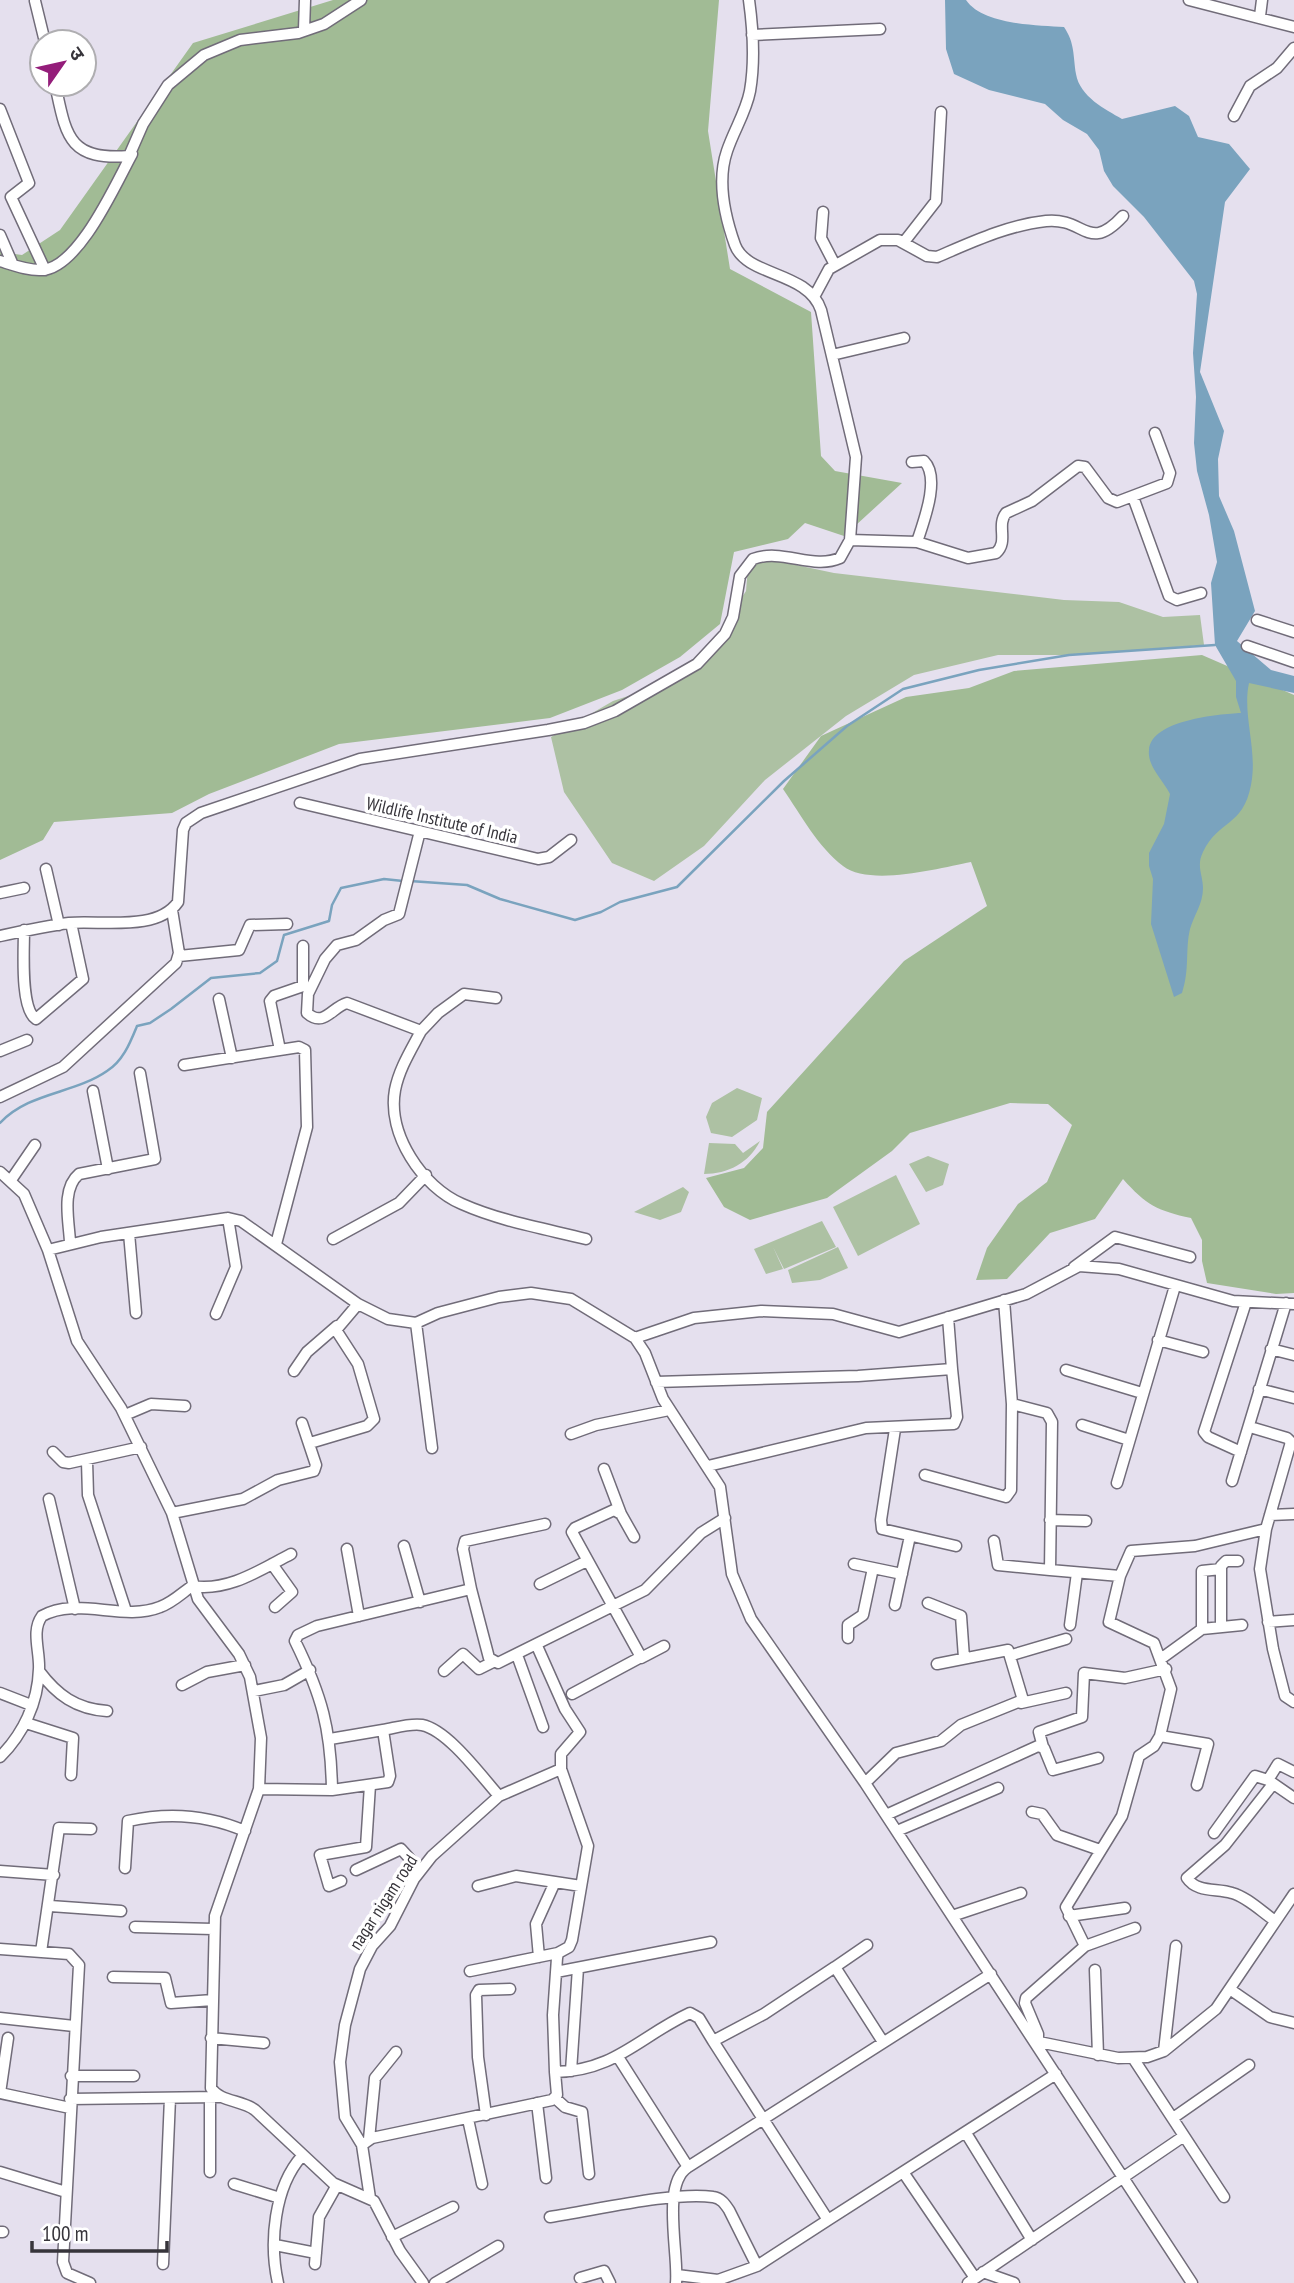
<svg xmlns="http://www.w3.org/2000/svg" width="1294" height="2283" font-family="'PT Sans Narrow','Noto Sans Devanagari',sans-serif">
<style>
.green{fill:#adc1a3}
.forest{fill:#a1bb95}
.water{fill:#7aa3be}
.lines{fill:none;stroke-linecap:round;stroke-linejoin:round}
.stream{stroke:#7aa3be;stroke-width:2.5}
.minor-casing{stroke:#716c79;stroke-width:13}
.minor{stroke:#fff;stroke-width:10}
.labels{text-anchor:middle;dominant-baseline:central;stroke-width:7;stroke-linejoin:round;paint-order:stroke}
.street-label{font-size:18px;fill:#37353b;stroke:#fff}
</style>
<rect width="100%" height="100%" fill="#e5e0ee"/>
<path class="green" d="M749 555 834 573 1064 600 1119 602 1163 617 1200 615 1204 645 1069 655H998L914 675 846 716 765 780 704 846 654 881 612 863 564 792 551 737 613 701 683 678 724 626 746 591Z
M737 1088 762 1098 757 1120 732 1137 711 1133 706 1117 712 1103Z
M760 1141C749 1163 728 1174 704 1174L709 1143 735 1144 743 1153Z
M928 1156 949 1164 943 1185 926 1192 909 1164Z
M896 1175 920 1224 858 1256 833 1207Z
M683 1187 689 1192 681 1212 660 1220 634 1212Z
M822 1221 836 1247 784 1269 773 1247 783 1269 766 1274 754 1249Z
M838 1247 848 1268 820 1280 792 1283 788 1270Z"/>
<path class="forest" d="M333 0H719L708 131 730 269 811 312 821 456 835 471 902 483 844 536 805 523 788 539 734 552 720 624 680 657 622 690 550 718 339 744 209 794 172 813 54 822 43 840 0 860V252L22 255 60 230 193 43Z
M1202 655 1294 695V1293L1276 1294 1207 1283 1202 1261V1240L1191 1218C1158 1211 1146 1205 1123 1179L1095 1219 1050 1233 1007 1279 976 1280 987 1248 1018 1204 1047 1182 1072 1125 1048 1104 1010 1103 910 1133 892 1151 827 1198 750 1220 724 1207 706 1178 744 1168 763 1148 767 1112 904 961 987 906 971 862C940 868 870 887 843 866 818 847 801 815 783 789L821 736 906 697 969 688 1014 671Z"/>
<path class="water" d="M945 0H966C983 25 1036 25 1064 27 1075 43 1073 56 1076 74 1080 97 1105 109 1122 119L1175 106 1189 116 1198 137 1229 144 1250 169 1225 202 1200 372 1224 431 1218 459 1219 496 1234 531 1255 611 1237 641 1271 670 1294 676V693L1249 683C1242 715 1258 750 1251 785 1243 827 1218 820 1203 852 1196 866 1203 875 1203 888 1203 904 1194 915 1190 929 1185 950 1190 969 1182 993L1174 997 1151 924 1153 879 1149 866V853L1164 824 1170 794C1163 780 1147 766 1149 750 1151 720 1219 714 1241 713L1236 697V681L1215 645 1211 583 1217 562 1209 515 1197 471 1194 443 1196 397 1193 353 1197 294 1194 281 1144 217 1113 186 1104 171 1099 150 1087 134 1063 120 1045 104 989 90 954 74 946 49Z"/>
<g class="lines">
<path class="stream" d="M410 881 467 885 500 899 575 920 601 912 620 902 677 887 784 781 847 726 903 689 979 670 1069 655 1215 645
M0 1123C29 1092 74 1094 107 1071 123 1061 130 1043 137 1026L150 1023 171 1009 211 978 260 973 277 961 284 935 329 921 332 905 341 888 384 879 403 881"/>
<defs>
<path id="minor" d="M1189 0 1294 27
M35 1 45 42
M1260 16 1262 0
M304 30 305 0
M752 35 880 29
M55 84C66 134 67 161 129 156L143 124 168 85 204 55 240 40 298 33 324 24 361 0
M0 109 29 183 11 197 45 270
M1234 116 1250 86 1277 68 1294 48
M823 212 821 238 835 265
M0 235 13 265
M904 242 936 201 941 112
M0 261C13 265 29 271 42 270 79 268 116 183 132 154
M814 297 829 269 880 240H898L927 256 937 257C972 242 1008 225 1046 221 1085 217 1088 254 1123 216
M832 355 904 338
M912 462 924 461C941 478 923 523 917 542
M1133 497 1169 596 1177 600 1201 593
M850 540 917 542 968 558 996 553C1009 541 996 526 1006 513L1032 501 1078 466 1085 467 1108 498 1117 502 1167 483 1170 473 1155 433
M1257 620 1294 632
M1247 646 1294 662
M300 803 538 859 549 857 571 840
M420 831 399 914 384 920 356 940 337 945 325 959 308 994 307 1013C324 1028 332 1007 347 1003L421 1031C411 1050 399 1069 395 1090 387 1134 422 1187 462 1204 500 1221 546 1229 586 1239
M46 869 59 925
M0 893 24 888
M24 930C24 950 20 1009 36 1019L83 979 71 923
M0 936C23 931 46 926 69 923 101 920 157 932 178 902L183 830 186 823 201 813 360 759 548 730 584 723 615 711 697 664 725 634 733 617 740 576 753 559C782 548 813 570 840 558L850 540 856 457 821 310C808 271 747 277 735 245 725 217 717 180 727 151 734 130 746 112 750 91 755 62 753 29 749 0
M179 956 239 950 250 925 287 924
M219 999 232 1058
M421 1031 438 1013 464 994 496 998
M280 1050 270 1001 274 996 303 986V946
M0 1051 27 1040
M184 1065 299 1047 305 1050 307 1127 276 1244
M93 1091 108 1169
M0 1097 63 1067 176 963 179 953 172 910
M0 1172 24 1194 48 1250 77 1341 121 1408 172 1513 198 1599 239 1654 250 1677 261 1738 259 1789 215 1916 211 2088C220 2102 242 2100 255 2110L333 2183 374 2201 400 2251 423 2283
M11 1180 35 1145
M129 1233 136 1313
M333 1239 399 1203 426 1175
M70 1242C69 1221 61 1189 79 1174L155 1159 140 1073
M48 1250 101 1237 228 1218 241 1221 358 1304 388 1319 416 1323 438 1313 499 1297 531 1293 571 1299 635 1338 645 1353 663 1399 720 1487 732 1574 751 1619 865 1783 1192 2283
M1074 1267 1115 1237 1190 1257
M1004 1300 1012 1404 1047 1413 1052 1422 1050 1570 1120 1576 1109 1622 1154 1643 1171 1689 1160 1736 1154 1746 1139 1756 1122 1816 1066 1907 1085 1946 1026 1998 1025 2003 1038 2034V2047
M216 1314 236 1267 228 1218
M948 1317 952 1369
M416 1323 432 1448
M635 1338 694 1318 761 1311 833 1314 899 1332 1026 1294 1079 1266 1119 1269 1233 1301 1294 1304
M1158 1340 1203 1352
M1271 1349 1294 1355
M1066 1370 1142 1393
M294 1371 307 1352 337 1326
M656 1382 858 1376 952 1369 957 1417 954 1424 866 1428 708 1466
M1259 1389 1294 1398
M125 1415 151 1404 185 1406
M1082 1425 1129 1440
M895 1429 881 1520 882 1529 956 1546
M571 1434 596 1425 669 1410
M310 1443 367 1426 374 1419 358 1364 336 1330 358 1304
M53 1452 63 1462 69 1463 141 1447
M1241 1452 1208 1437 1204 1432 1246 1302
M87 1461 88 1495 126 1611
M604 1469 621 1514
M925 1475 1006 1497 1011 1490 1012 1404
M1232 1481 1286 1303
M1117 1483 1175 1286
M49 1499 75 1609
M172 1513 243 1499 278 1480 314 1471 316 1465 302 1423
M1270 1515 1294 1514
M1050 1520 1086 1521
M1266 1529 1260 1569 1273 1649 1285 1696 1294 1702
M994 1541 998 1565 1050 1570
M404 1546 420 1602
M347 1549 359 1616
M272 1564 292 1592 275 1607
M854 1564 902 1574
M1120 1576 1131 1551 1195 1546 1266 1529 1291 1442 1287 1438 1250 1427
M540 1584 587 1561
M471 1589 463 1549 465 1541 545 1524
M928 1603 961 1616 964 1658
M895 1605 910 1536
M1268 1622 1294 1620
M1070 1625 1077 1573
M1221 1626V1566L1226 1561H1238
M1202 1629V1571L1221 1569
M848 1638V1625L863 1615 873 1568
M537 1646 565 1709 580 1732 561 1754V1769
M517 1655 543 1727
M1012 1655 1066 1639
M641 1658 664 1646
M1162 1658 1202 1629 1242 1625
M39 1671C57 1695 76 1709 107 1711
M444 1671 463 1654 479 1669 493 1662
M182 1685 207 1672 245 1665
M254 1691 284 1685 310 1670
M0 1693 31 1705
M572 1694 641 1657 572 1532 575 1528 614 1510 621 1514 634 1537
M1021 1703 1066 1693
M26 1723 73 1738 71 1775
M383 1730C395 1728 410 1723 422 1725 448 1730 482 1777 499 1796
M1160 1736 1208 1744 1197 1785
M1043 1747 1039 1732 1082 1717 1084 1673 1125 1678 1166 1669
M0 1757C23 1734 38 1703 39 1669 40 1651 31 1631 42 1616 77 1596 123 1622 160 1607 172 1603 182 1593 192 1586 228 1592 260 1570 291 1554
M1268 1780 1278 1764 1294 1772
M865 1783 896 1753 941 1741 961 1725 1023 1700 1008 1650 937 1664
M1273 1784 1225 1845 1187 1878C1197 1893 1217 1888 1232 1893 1247 1897 1262 1912 1274 1920
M259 1789 332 1790 388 1782 390 1776 383 1730 330 1739
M332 1790C331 1729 322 1696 295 1641L298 1635 317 1626 471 1589 489 1658 498 1663 645 1590 701 1533 725 1518
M1032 1812 1042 1814 1057 1835 1100 1850
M886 1815 1038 1746 1044 1748 1053 1770 1098 1758
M897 1831 998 1788
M1214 1833 1255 1776 1268 1780 1294 1798
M125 1868 128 1821C168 1812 208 1815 245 1831
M356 1870 401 1849 420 1870
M0 1871 54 1875
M341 1881 329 1886 320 1855 366 1847 370 1785
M478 1886 516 1876 581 1886
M50 1906 121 1911
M952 1916 1021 1893
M1069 1916 1125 1908
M135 1927 213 1929
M1085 1946 1135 1928
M0 1949 69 1954 79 1965 63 2262 67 2273 90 2283
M41 1952 59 1828 91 1829
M539 1957 536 1924 555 1882
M835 1967 867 1945
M1095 1970 1098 2055
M470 1971 558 1953
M556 1972 711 1942
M113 1977 165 1978 171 2003 213 2000
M1231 1990 1270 2017 1294 2023
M0 2018 74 2026
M211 2038 264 2043
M883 2042 835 1967 764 2014 713 2041 828 2220 1056 2074
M1039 2042 1118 2058 1147 2057 1164 2051 1216 2009 1294 1894
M1164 2051 1176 1946
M618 2057 688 2167 991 1974
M1133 2058 1224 2197
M571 2071 578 1968
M71 2076H134
M0 2093 70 2108
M0 2093 8 2038
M210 2097V2172
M555 2098 565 2107 582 2112 589 2174
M70 2099 218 2097
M537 2103 546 2178
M486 2115 478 2057 476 1995 479 1990 510 1989
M1173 2118 1249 2065
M468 2119 482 2184
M966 2133 1032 2240
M369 2139 375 2078 396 2052
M362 2145 372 2138 552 2100 557 2095 555 2072
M0 2172 66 2192
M903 2172 975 2278
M234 2184 280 2198
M370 2198 362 2145 345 2117 340 2062 345 2025 360 1969 372 1946 390 1926 414 1879 432 1856 499 1796 561 1769 588 1846 572 1940 569 1947 558 1953 557 1958 553 2015 555 2072C615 2071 640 2036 690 2013L699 2018 713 2041
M550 2217C592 2211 674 2191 713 2197 721 2198 725 2204 729 2210L757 2266 828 2220
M0 2232H3
M392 2237 453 2207
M275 2245 316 2253
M163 2264 170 2098
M315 2264 319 2217 337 2185
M983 2272 1014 2283
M677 2275 718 2280 757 2266
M580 2278 604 2271 610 2283
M278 2283C269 2243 274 2187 302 2156
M435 2283 498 2246
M676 2283C679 2254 661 2184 688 2167
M968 2283 1184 2136"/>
</defs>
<use href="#minor" class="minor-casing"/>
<use href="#minor" class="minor"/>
</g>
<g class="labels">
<g class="street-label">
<text transform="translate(442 820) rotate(13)">Wildlife Institute of India</text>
<text transform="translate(383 1902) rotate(-57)">nagar nigam road</text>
</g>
</g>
<g transform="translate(63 63) rotate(56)"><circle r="33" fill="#ffffff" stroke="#afaeb1" stroke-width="2"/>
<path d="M0-5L12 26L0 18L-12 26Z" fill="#941d7a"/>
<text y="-10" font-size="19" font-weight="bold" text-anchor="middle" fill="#37353b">उ</text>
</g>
<path d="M32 2241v10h135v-10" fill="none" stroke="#37353b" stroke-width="3.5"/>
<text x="42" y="2241" font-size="21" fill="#37353b" stroke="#ffffff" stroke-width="5" paint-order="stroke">100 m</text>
</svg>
